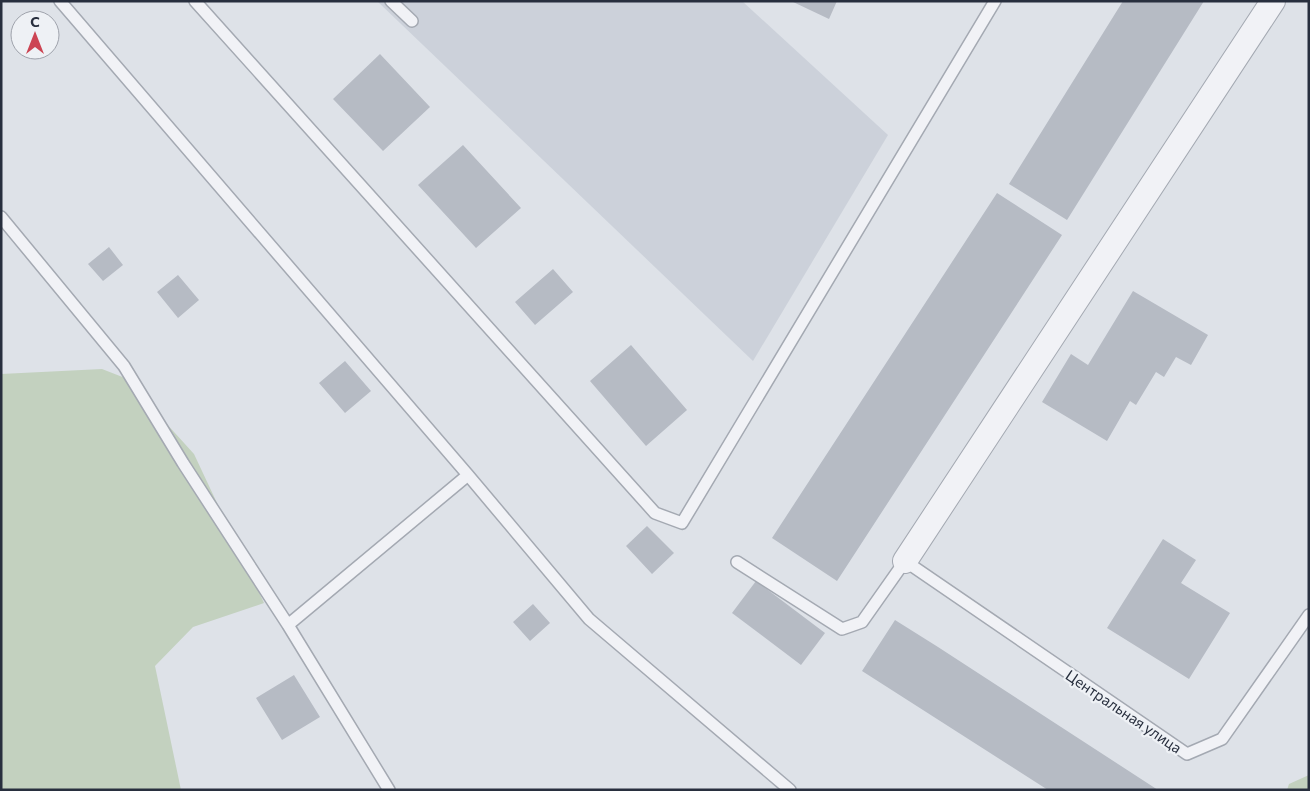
<svg xmlns="http://www.w3.org/2000/svg" width="1310" height="791" font-family="Commissioner,sans-serif">
<style>
.built{fill:#ccd1da}
.green{fill:#c3d1bf}
.building{fill:#b6bbc4}
.lines{fill:none;stroke-linecap:round;stroke-linejoin:round}
.service-casing{stroke:#a4a9b2;stroke-width:14}
.minor-casing{stroke:#a4a9b2;stroke-width:26}
.service{stroke:#f1f2f6;stroke-width:11}
.minor{stroke:#f1f2f6;stroke-width:24}
.labels{text-anchor:middle;dominant-baseline:central;stroke-width:4.5;stroke-linejoin:round;paint-order:stroke}
.street-label{font-size:15px;fill:#282f3e;stroke:#eef1f5}
</style>
<rect width="100%" height="100%" fill="#dee2e8"/>
<path class="built" d="M377 1H742L888 135 753 361Z"/>
<path class="green" d="M102 369 125 378 194 454 264 603 193 627 155 666 181 790H1V374Z
M1309 775V790H1287L1289 784Z"/>
<path class="building" d="M791 1H837L829 19Z
M1123 1H1204L1067 220 1009 184Z
M380 54 430 107 383 151 333 99Z
M463 145 521 208 476 248 418 185Z
M997 193 1062 235 837 581 772 538Z
M109 247 123 265 103 281 88 264Z
M553 269 573 292 535 325 515 302Z
M178 275 199 300 178 318 157 292Z
M1133 291 1208 335 1191 365 1176 357 1164 377 1156 372 1136 405 1130 401 1107 441 1042 402 1071 354 1088 365Z
M631 345 687 410 646 446 590 381Z
M345 361 371 391 345 413 319 383Z
M647 526 674 553 652 574 626 546Z
M1163 539 1196 560 1181 583 1230 613 1189 679 1107 628Z
M756 581 825 633 801 665 732 613Z
M533 604 550 623 530 641 513 622Z
M895 620 938 647 1158 790H1048L862 671Z
M294 675 320 717 282 740 256 698Z"/>
<g class="lines">
<defs>
<path id="service" d="M60 1 468 475 589 619 790 790
M195 1 655 513 682 523 995 1
M391 1 412 21
M1 217 124 366 183 463 288 625 389 790
M737 562 842 629 862 622 905 561 1187 754 1222 739 1309 615
M288 625 468 475"/>
<path id="minor" d="M905 561 1273 1"/>
</defs>
<use href="#service" class="service-casing"/>
<use href="#minor" class="minor-casing"/>
<use href="#service" class="service"/>
<use href="#minor" class="minor"/>
</g>
<g class="labels">
<g class="street-label">
<text transform="translate(1124 711) rotate(34)">Центральная улица</text>
</g>
</g>
<rect width="1310" height="791" fill="none" stroke="#282f3e" stroke-width="5"/>
<g transform="translate(35 35)"><circle r="24" fill="#eef1f5" stroke="#9fa3ac"/>
<path d="M0-4L9 19L0 12L-9 19Z" fill="#cc4453"/>
<text y="-8" font-size="14" font-weight="bold" text-anchor="middle" fill="#282f3e">С</text>
</g>
</svg>
